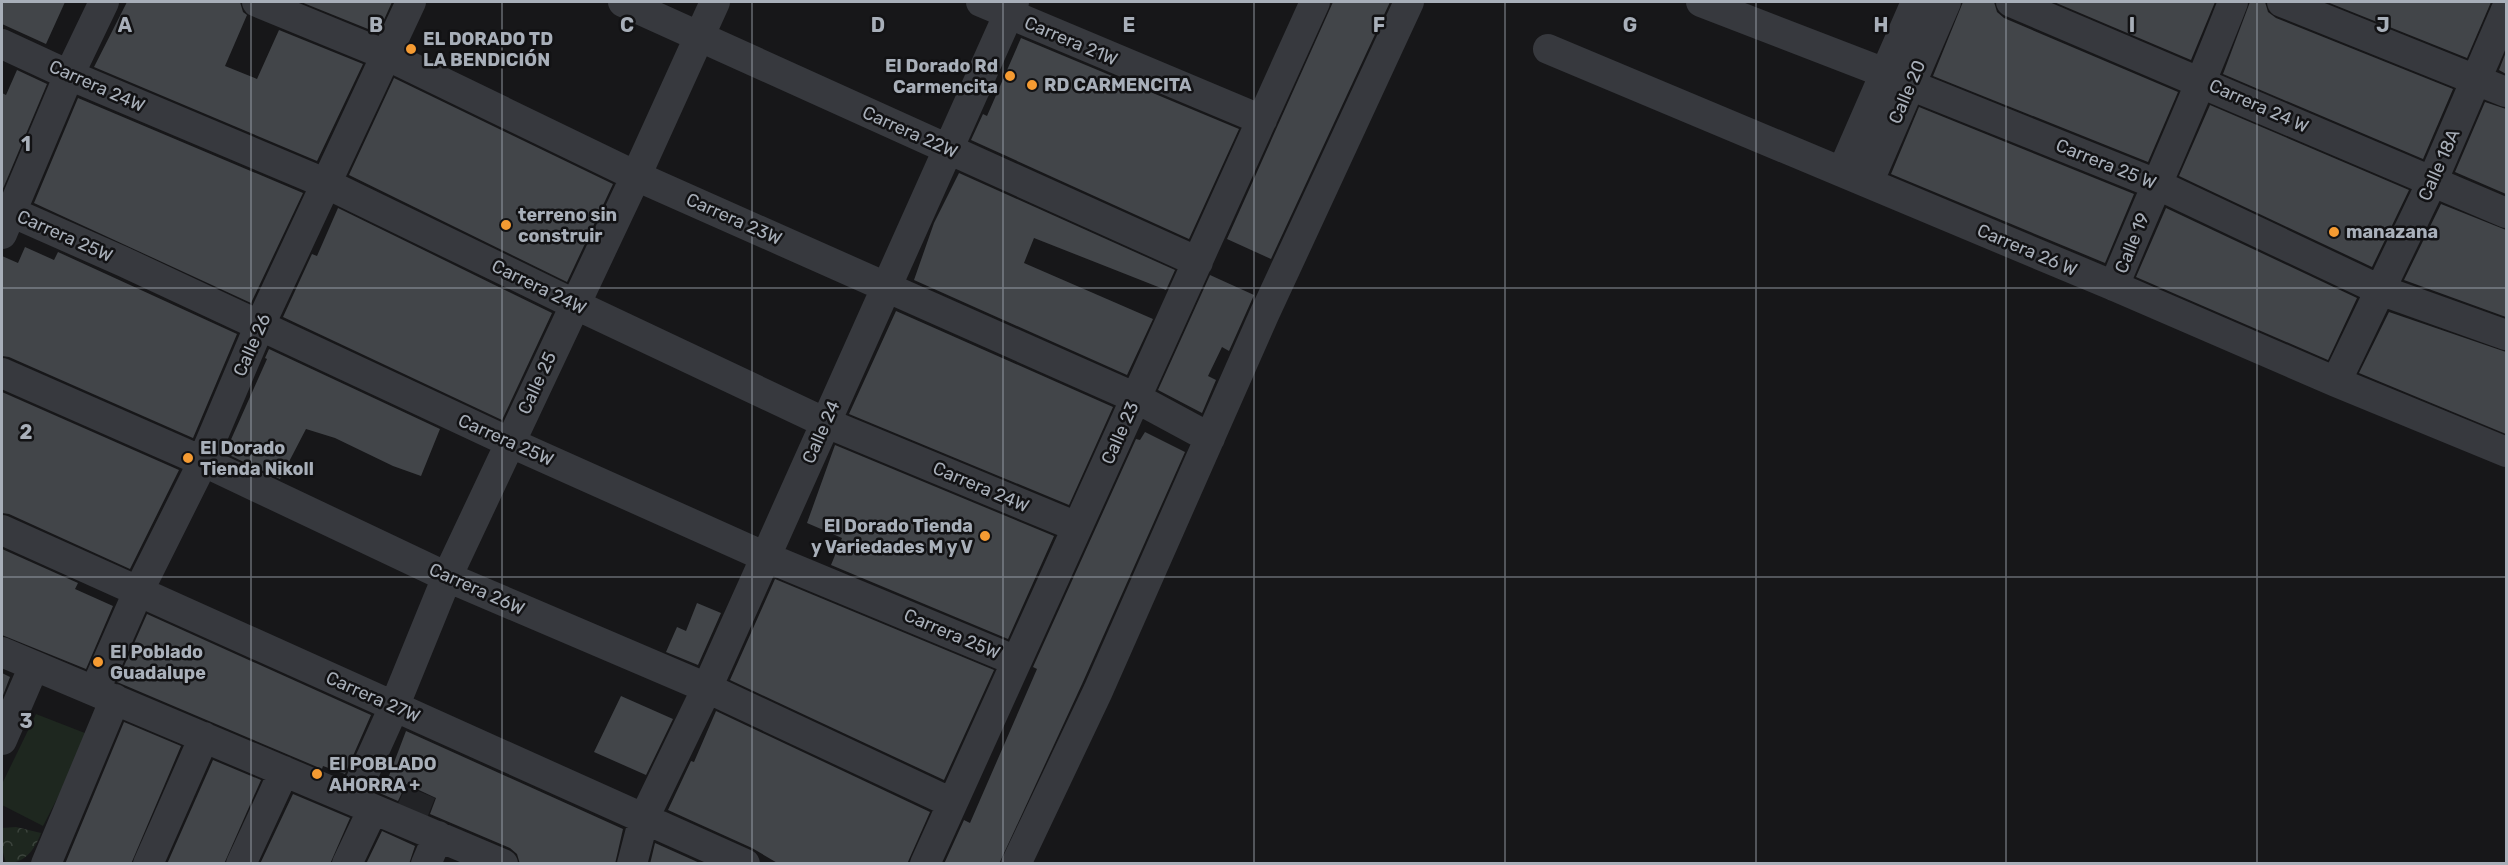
<svg xmlns="http://www.w3.org/2000/svg" width="2508" height="865" font-family="Rubik,sans-serif">
<style>
.built{fill:#222326}
.forest{fill:url(#forest-crowns)}
.pitch{fill:#1e271f}
.building{fill:#424549}
.lines{fill:none;stroke-linecap:round;stroke-linejoin:round}
.minor{stroke:#37393e;stroke-width:30}
.grid{fill:none;stroke:#a8afb9;stroke-width:1.5;stroke-opacity:0.55}
.poi-dot{fill:#f59b32;stroke:#121214;stroke-width:2}
.labels{text-anchor:middle;dominant-baseline:central;stroke-width:5;stroke-linejoin:round;paint-order:stroke}
.poi-label{font-size:18px;font-weight:bold;fill:#a8afb9;stroke:#121214;text-anchor:start}
.street-label{font-size:18px;fill:#a8afb9;stroke:#121214}
.grid-label{font-size:20px;text-anchor:middle;font-weight:bold;fill:#a8afb9;stroke:#121214;stroke-width:5;stroke-linejoin:round;paint-order:stroke}
</style>
<defs>
<pattern id="forest-crowns" width="20" height="18" patternUnits="userSpaceOnUse" patternTransform="scale(1.5)"><rect width="20" height="18" fill="#1e271f"/><path d="M2 6a3 3 0 1 1 6 0M12 15a3 3 0 1 1 6 0" fill="none" stroke="#3c443d"/></pattern>
</defs>
<rect width="100%" height="100%" fill="#171719"/>
<path class="built" d="M406 786 435 798 427 818 397 806Z"/>
<path class="forest" d="M16 827 41 833C35 849 25 864 6 863L2 849V828Z"/>
<path class="pitch" d="M36 714 90 735 43 826 2 805V784Z"/>
<path class="building" d="M2 2H65L46 44 2 24Z
M127 2H240L243 12 247 15 225 66 257 79 279 30 363 64 317 161 94 67Z
M301 2H392L378 33Z
M1333 2H1390L1271 259 1227 239Z
M1963 2H1994L1997 12 2004 18 2178 92 2148 162 1933 76Z
M2054 2H2215L2191 60Z
M2250 2H2265L2268 12 2276 18 2453 89 2423 159 2223 74Z
M2327 2H2491L2467 58Z
M1021 38 1239 129 1189 239 971 140 983 114 987 116Z
M2506 52V74L2499 70Z
M17 70 47 84 2 191V93L6 95Z
M394 78 613 184 567 282 349 175Z
M78 98 303 193 251 303 34 203Z
M2485 102 2506 109V194L2455 172Z
M2210 105 2409 190 2372 267 2179 176Z
M1919 107 2134 194 2105 263 1891 174Z
M959 173 1175 270 1166 290 1034 238 1024 263 1153 319 1127 375 914 280 934 223Z
M2441 204 2506 230V317L2404 280Z
M338 208 552 313 502 420 283 317 312 254 317 256Z
M2166 208 2357 298 2328 360 2136 277Z
M25 247 54 260 58 252 237 334 193 438 9 357 2 356V256L18 263Z
M1210 275 1254 295 1229 351 1222 347 1208 376 1216 380 1202 413 1158 390Z
M896 311 1113 407 1069 505 849 414Z
M2389 312 2506 352V434L2359 373Z
M269 349 440 429 421 476 393 466 335 438 306 429 280 479 225 453 267 359 265 358Z
M2 392 179 470 130 569 9 514 2 513Z
M1145 432 1185 452 1082 684 999 864H944L964 820 970 823 1037 669 1033 667 1136 439 1140 440Z
M835 445 1054 536 1008 639 831 565 842 538 807 523Z
M2 549 78 583 75 589 113 606 86 669 2 635Z
M775 579 994 670 944 780 730 680Z
M697 603 721 613 698 665 666 652 677 627 686 631Z
M147 614 371 715 345 774 323 766 322 769 117 682Z
M2 673 10 677 2 698Z
M621 696 673 719 646 775 594 752Z
M716 711 930 812 907 864H779L752 848 668 810 691 761 694 762Z
M124 722 181 746 131 864H65Z
M406 731 623 829 615 864H520L517 854 510 848 430 814 436 798 406 784 398 801 375 791 381 778 387 781Z
M213 760 261 780 224 864H167Z
M293 794 350 818 330 864H260Z
M382 831 415 846 409 864H366Z
M655 843 702 864H650Z"/>
<g class="lines">
<path class="minor" d="M257 2 386 55 636 176 1136 398 1210 438
M623 2 1198 262
M981 2 1262 120
M1701 2 1885 73 1910 85 2156 184 2380 290 2506 335
M2011 2 2506 213
M2282 2 2506 92
M2 44 69 75 327 184 574 304 824 422 1077 527
M1548 49 2114 286 2336 382 2506 452
M1842 172 1916 2
M1868 183 1946 2
M2 208 124 262 509 442 766 557 1016 661
M2 234 69 75 104 2
M2114 286C2153 191 2196 98 2233 2
M2 373 202 461 447 577 707 688 952 803
M2336 382 2432 182 2506 10
M2 530 745 864
M2 652 503 864
M95 690 138 592 196 476 259 327 411 2
M2 740 34 666
M352 800 394 707 447 577 636 176 715 2
M46 864 115 699
M148 864 204 737
M241 864 284 771
M347 864 373 809
M426 864 438 836
M632 864 644 818 707 688 1014 2
M925 864 1315 2
M1016 864 1098 691 1264 315 1409 2"/>
</g>
<path class="grid" d="M251 2V864M502 2V864M752 2V864M1003 2V864M1254 2V864M1505 2V864M1756 2V864M2006 2V864M2257 2V864M2 288H2506M2 577H2506"/>
<g class="poi-dot">
<circle cx="411" cy="49" r="6"/>
<circle cx="1010" cy="76" r="6"/>
<circle cx="1032" cy="85" r="6"/>
<circle cx="506" cy="225" r="6"/>
<circle cx="2334" cy="232" r="6"/>
<circle cx="188" cy="458" r="6"/>
<circle cx="985" cy="536" r="6"/>
<circle cx="98" cy="662" r="6"/>
<circle cx="317" cy="774" r="6"/>
</g>
<g class="labels">
<g class="poi-label">
<text x="423" y="39">EL DORADO TD<tspan x="423" dy="21">LA BENDICIÓN</tspan></text>
<text x="998" y="66" text-anchor="end">El Dorado Rd<tspan x="998" dy="21">Carmencita</tspan></text>
<text x="1044" y="85">RD CARMENCITA</text>
<text x="518" y="215">terreno sin<tspan x="518" dy="21">construir</tspan></text>
<text x="2346" y="232">manazana</text>
<text x="200" y="448">El Dorado<tspan x="200" dy="21">Tienda Nikoll</tspan></text>
<text x="973" y="526" text-anchor="end">El Dorado Tienda<tspan x="973" dy="21">y Variedades M y V</tspan></text>
<text x="110" y="652">El Poblado<tspan x="110" dy="21">Guadalupe</tspan></text>
<text x="329" y="764">El POBLADO<tspan x="329" dy="21">AHORRA +</tspan></text>
</g>
<g class="street-label">
<text transform="translate(1071 41) rotate(23)">Carrera 21W</text>
<text transform="translate(97 86) rotate(24)">Carrera 24W</text>
<text transform="translate(1907 92) rotate(-67)">Calle 20</text>
<text transform="translate(2259 106) rotate(24)">Carrera 24 W</text>
<text transform="translate(910 132) rotate(24)">Carrera 22W</text>
<text transform="translate(2106 164) rotate(22)">Carrera 25 W</text>
<text transform="translate(2439 165) rotate(-66)">Calle 18A</text>
<text transform="translate(734 219) rotate(24)">Carrera 23W</text>
<text transform="translate(65 236) rotate(24)">Carrera 25W</text>
<text transform="translate(2132 243) rotate(-68)">Calle 19</text>
<text transform="translate(2027 250) rotate(23)">Carrera 26 W</text>
<text transform="translate(539 287) rotate(26)">Carrera 24W</text>
<text transform="translate(252 345) rotate(-66)">Calle 26</text>
<text transform="translate(537 383) rotate(-65)">Calle 25</text>
<text transform="translate(821 432) rotate(-66)">Calle 24</text>
<text transform="translate(1120 433) rotate(-66)">Calle 23</text>
<text transform="translate(506 440) rotate(24)">Carrera 25W</text>
<text transform="translate(981 487) rotate(23)">Carrera 24W</text>
<text transform="translate(477 589) rotate(24)">Carrera 26W</text>
<text transform="translate(952 634) rotate(23)">Carrera 25W</text>
<text transform="translate(373 697) rotate(24)">Carrera 27W</text>
</g>
</g>
<g class="grid-label">
<text x="125" y="32">A</text>
<text x="376" y="32">B</text>
<text x="627" y="32">C</text>
<text x="878" y="32">D</text>
<text x="1129" y="32">E</text>
<text x="1379" y="32">F</text>
<text x="1630" y="32">G</text>
<text x="1881" y="32">H</text>
<text x="2132" y="32">I</text>
<text x="2383" y="32">J</text>
<text x="26" y="151">1</text>
<text x="26" y="439">2</text>
<text x="26" y="728">3</text>
</g>
<rect width="2508" height="865" fill="none" stroke="#a8afb9" stroke-width="6"/>
</svg>
